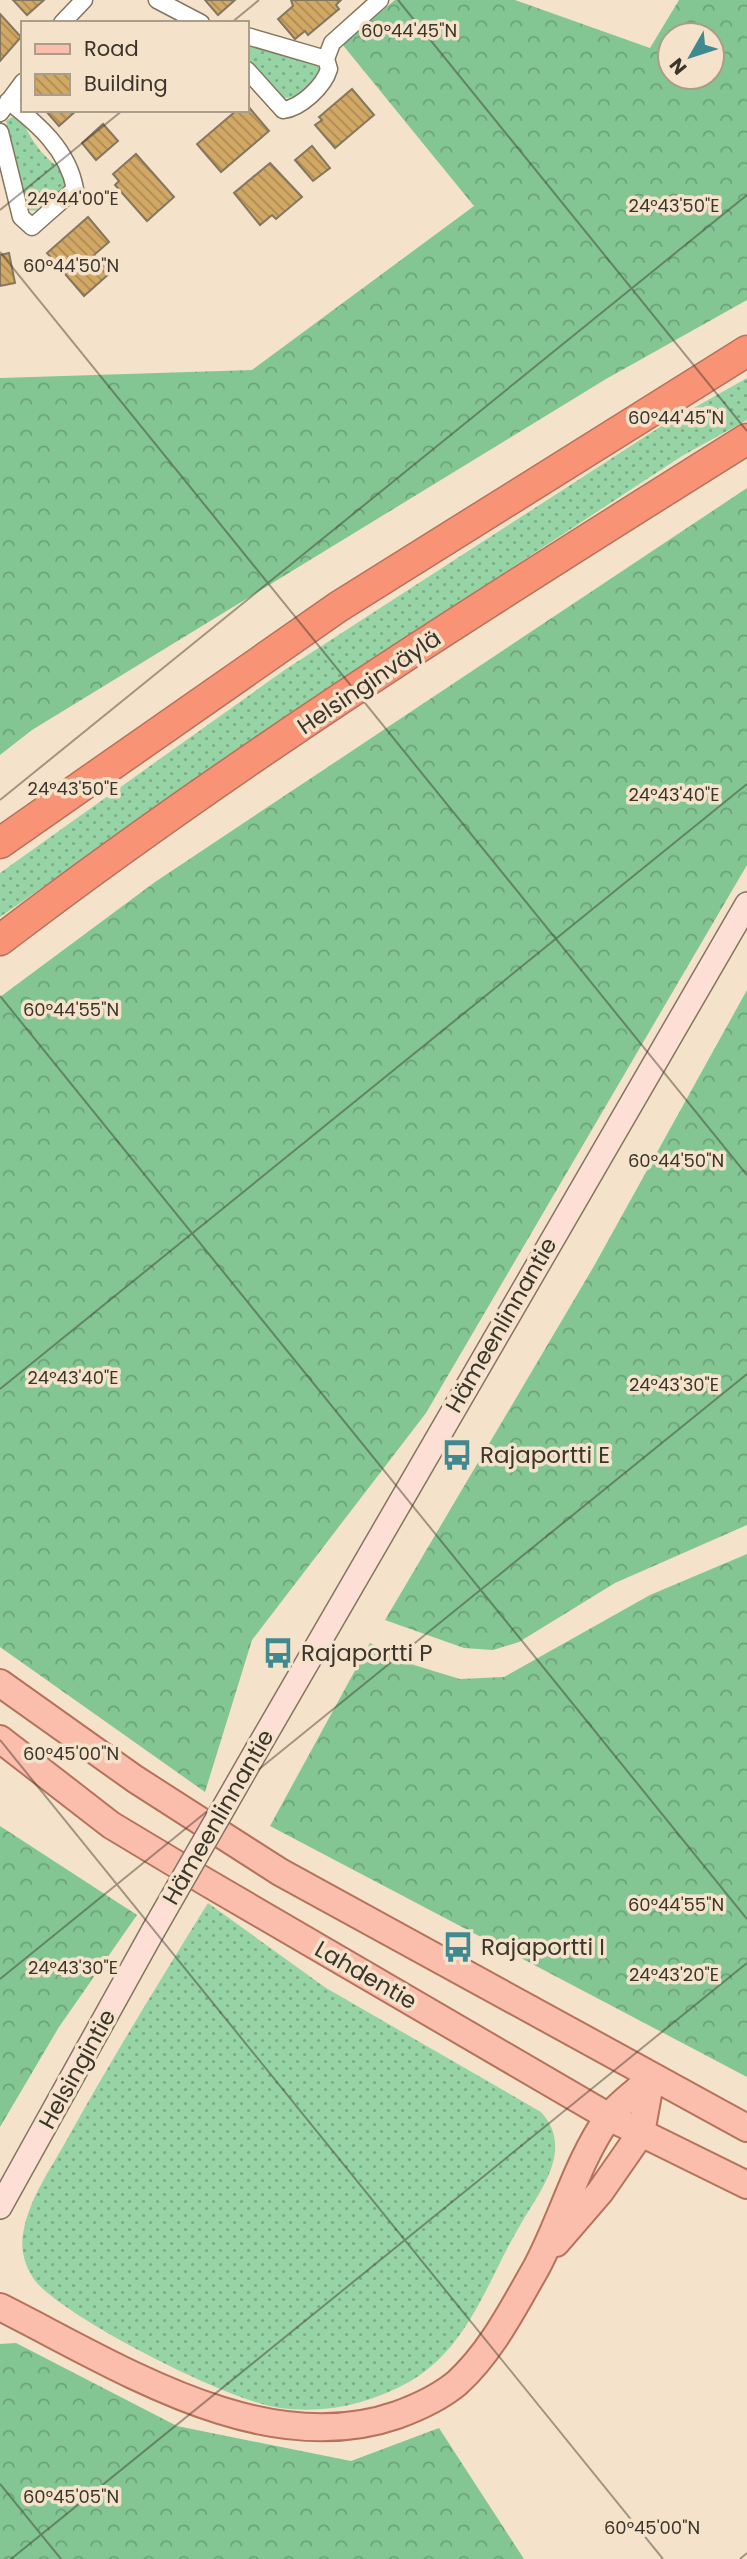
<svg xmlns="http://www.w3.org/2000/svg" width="747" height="2559" font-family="Poppins,sans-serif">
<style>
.grass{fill:url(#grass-dots)}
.forest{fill:url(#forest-crowns);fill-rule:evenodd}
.building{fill:url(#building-back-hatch);stroke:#857660;stroke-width:2}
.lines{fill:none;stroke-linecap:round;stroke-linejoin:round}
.minor-casing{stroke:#83755e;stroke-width:19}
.secondary-casing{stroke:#83755e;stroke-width:26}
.primary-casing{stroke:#b6725b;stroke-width:30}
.motorway-casing{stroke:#b6725b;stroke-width:33}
.minor{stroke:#fff;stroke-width:16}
.secondary{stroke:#fddfd6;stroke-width:23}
.primary{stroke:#fbbeac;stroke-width:26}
.motorway{stroke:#f89375;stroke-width:30}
.secondary-bridge-casing{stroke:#83755e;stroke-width:26;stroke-linecap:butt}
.secondary-bridge{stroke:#fddfd6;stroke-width:23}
.ticks{fill:none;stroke:#3b352b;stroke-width:2;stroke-opacity:0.45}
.labels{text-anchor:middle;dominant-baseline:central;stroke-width:7;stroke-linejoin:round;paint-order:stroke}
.street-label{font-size:23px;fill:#3b352b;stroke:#f4e3ca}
.poi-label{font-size:23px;fill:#3b352b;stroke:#f4e3ca;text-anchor:start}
.ticks-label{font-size:18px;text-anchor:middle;fill:#3b352b;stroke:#f4e3ca;stroke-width:7;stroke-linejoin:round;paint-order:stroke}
</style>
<defs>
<pattern id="grass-dots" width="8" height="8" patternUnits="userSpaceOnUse" patternTransform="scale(1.75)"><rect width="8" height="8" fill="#96d3a5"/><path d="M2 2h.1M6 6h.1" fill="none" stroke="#7cac87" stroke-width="1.8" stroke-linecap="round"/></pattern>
<pattern id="forest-crowns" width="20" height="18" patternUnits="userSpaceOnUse" patternTransform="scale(1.75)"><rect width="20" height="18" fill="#83c694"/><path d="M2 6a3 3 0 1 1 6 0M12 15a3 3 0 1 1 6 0" fill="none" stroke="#6ca279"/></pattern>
<pattern id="building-back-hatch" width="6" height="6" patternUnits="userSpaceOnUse" patternTransform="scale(1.75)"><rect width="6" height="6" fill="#d2a865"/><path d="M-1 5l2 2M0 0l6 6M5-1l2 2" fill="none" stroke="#ac8a53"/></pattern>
</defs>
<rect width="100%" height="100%" fill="#f4e3ca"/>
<path class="grass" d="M247 43 315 64 321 70 320 77 296 97 284 98 247 58Z
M12 117 21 118C29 137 45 162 64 169 72 190 55 199 41 211L28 210 24 203 6 121Z
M747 378V420L682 456 309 701 0 917V873L286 669 660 427Z
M208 1903 326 1988 541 2112C574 2148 542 2188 522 2222 488 2278 470 2347 409 2382 369 2404 326 2414 280 2408 230 2402 70 2320 37 2283 26 2270 20 2251 23 2234 29 2197 53 2166 70 2134 114 2055 161 1979 208 1903Z"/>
<path class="forest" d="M395 0H515L650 48 679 0H747V300L606 379 32 730 0 755V378L252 370 474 206 342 44ZM670 35H712V77H670Z
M747 488V865L426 1413 252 1640 205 1792 0 1647V997L155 882Z
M747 990V1525L615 1583 519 1642 493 1650 464 1648 385 1620 594 1266Z
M747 1554V2077L270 1826 370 1643 414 1665 460 1679 504 1677 650 1595Z
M0 1826 137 1915 59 2027 0 2127Z
M16 2343 177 2426 351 2461 439 2428 524 2559H0V2344Z"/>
<path class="building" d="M13 0H44L27 15Z
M205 0H235L218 15Z
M291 0H341L336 5 339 9 308 35 305 31 295 39 278 19 293 6Z
M0 14 21 37 0 61Z
M352 89 374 115 335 148 315 125 322 120 319 117Z
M247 105 269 131 221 172 197 144 237 110H247Z
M45 110H77L59 126Z
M103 124 118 141 96 160 82 143Z
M312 146 330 168 313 181 295 160Z
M136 154 174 197 147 221 115 185 119 181 113 174Z
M270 163 302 197 276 219 272 215 260 225 234 193Z
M88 217 109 242 94 255 110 273 84 296 47 253Z
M9 253 15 283 0 286V255Z"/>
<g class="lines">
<defs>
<path id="minor" d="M157 0 201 23
M62 23 84 0
M247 36 326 59 329 69C324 86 301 108 283 110L247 70
M326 59 332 43 380 0
M0 113 23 82
M0 132 21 217 32 227 75 189C68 150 38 124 8 101"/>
<path id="secondary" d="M259 1746 747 904
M0 2207 153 1931"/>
<path id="primary" d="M0 1683 135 1779 280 1872 747 2128
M0 1739 111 1825 206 1882 609 2117 747 2185
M556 2243 600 2192 641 2133 651 2078
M0 2307C116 2365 263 2462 397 2415 419 2407 439 2398 457 2383 491 2352 512 2310 535 2270 561 2223 577 2161 608 2118 619 2103 638 2091 651 2078"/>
<path id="motorway" d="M0 843 338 607 747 351
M0 940C238 758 493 598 747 439"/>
</defs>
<use href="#minor" class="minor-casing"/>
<use href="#secondary" class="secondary-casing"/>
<use href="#primary" class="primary-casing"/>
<use href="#motorway" class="motorway-casing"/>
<use href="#minor" class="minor"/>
<use href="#secondary" class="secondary"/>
<use href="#primary" class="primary"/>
<use href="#motorway" class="motorway"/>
<defs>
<path id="secondary-bridge" d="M153 1931 259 1746"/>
</defs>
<use href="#secondary-bridge" class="secondary-bridge-casing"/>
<use href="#secondary-bridge" class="secondary-bridge"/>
</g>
<path class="ticks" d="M398 0 747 431M231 23 259 0M0 210 123 110M0 252 747 1175M0 800 747 195M0 996 747 1919M0 1389 747 784M0 1740 663 2559M0 1979 747 1374M0 2484 61 2559M11 2559 747 1963M740 2559 747 2553"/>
<defs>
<symbol id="bus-bare" viewBox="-9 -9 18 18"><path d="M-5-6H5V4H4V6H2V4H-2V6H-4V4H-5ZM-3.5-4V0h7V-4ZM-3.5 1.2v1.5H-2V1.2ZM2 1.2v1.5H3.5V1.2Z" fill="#418990" stroke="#f4e3ca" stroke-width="2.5" paint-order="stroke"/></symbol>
</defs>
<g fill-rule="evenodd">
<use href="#bus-bare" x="435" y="1433" width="44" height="44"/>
<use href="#bus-bare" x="256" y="1631" width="44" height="44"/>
<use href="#bus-bare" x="436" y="1925" width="44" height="44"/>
</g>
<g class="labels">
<g class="street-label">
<text transform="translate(369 682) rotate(-34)">Helsinginväylä</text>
<text transform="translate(501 1325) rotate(-60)">Hämeenlinnantie</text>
<text transform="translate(218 1817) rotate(-60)">Hämeenlinnantie</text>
<text transform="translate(366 1975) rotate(30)">Lahdentie</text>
<text transform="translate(77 2069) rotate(-61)">Helsingintie</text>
</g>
<g class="poi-label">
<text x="480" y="1455">Rajaportti E</text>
<text x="301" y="1653">Rajaportti P</text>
<text x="481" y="1947">Rajaportti I</text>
</g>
</g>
<g class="ticks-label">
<text x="409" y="37">60°44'45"N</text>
<text x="73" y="205">24°44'00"E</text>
<text x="674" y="212">24°43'50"E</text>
<text x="71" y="272">60°44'50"N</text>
<text x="676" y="424">60°44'45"N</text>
<text x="73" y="795">24°43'50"E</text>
<text x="674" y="801">24°43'40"E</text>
<text x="71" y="1016">60°44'55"N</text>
<text x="676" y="1167">60°44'50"N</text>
<text x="73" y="1384">24°43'40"E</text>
<text x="674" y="1391">24°43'30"E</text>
<text x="71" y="1760">60°45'00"N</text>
<text x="676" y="1911">60°44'55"N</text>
<text x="73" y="1974">24°43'30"E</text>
<text x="674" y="1981">24°43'20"E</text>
<text x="71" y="2503">60°45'05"N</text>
<text x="652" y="2534">60°45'00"N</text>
</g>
<rect x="21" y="21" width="228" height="91" fill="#f4e3ca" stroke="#aa9d8a" stroke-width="2"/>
<rect x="35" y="44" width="35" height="10" fill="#fbbeac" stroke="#aa9d8a" stroke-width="2"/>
<text x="84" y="56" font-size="21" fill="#3b352b">Road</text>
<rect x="35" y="74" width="35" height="21" fill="url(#building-back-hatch)" stroke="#aa9d8a" stroke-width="2"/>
<text x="84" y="91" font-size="21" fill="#3b352b">Building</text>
<g transform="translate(691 56) rotate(231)"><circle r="33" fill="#f4e3ca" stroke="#aa9d8a" stroke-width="2"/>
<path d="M0-5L12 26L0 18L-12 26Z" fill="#418990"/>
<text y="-10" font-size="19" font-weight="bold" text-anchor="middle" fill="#3b352b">N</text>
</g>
</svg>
